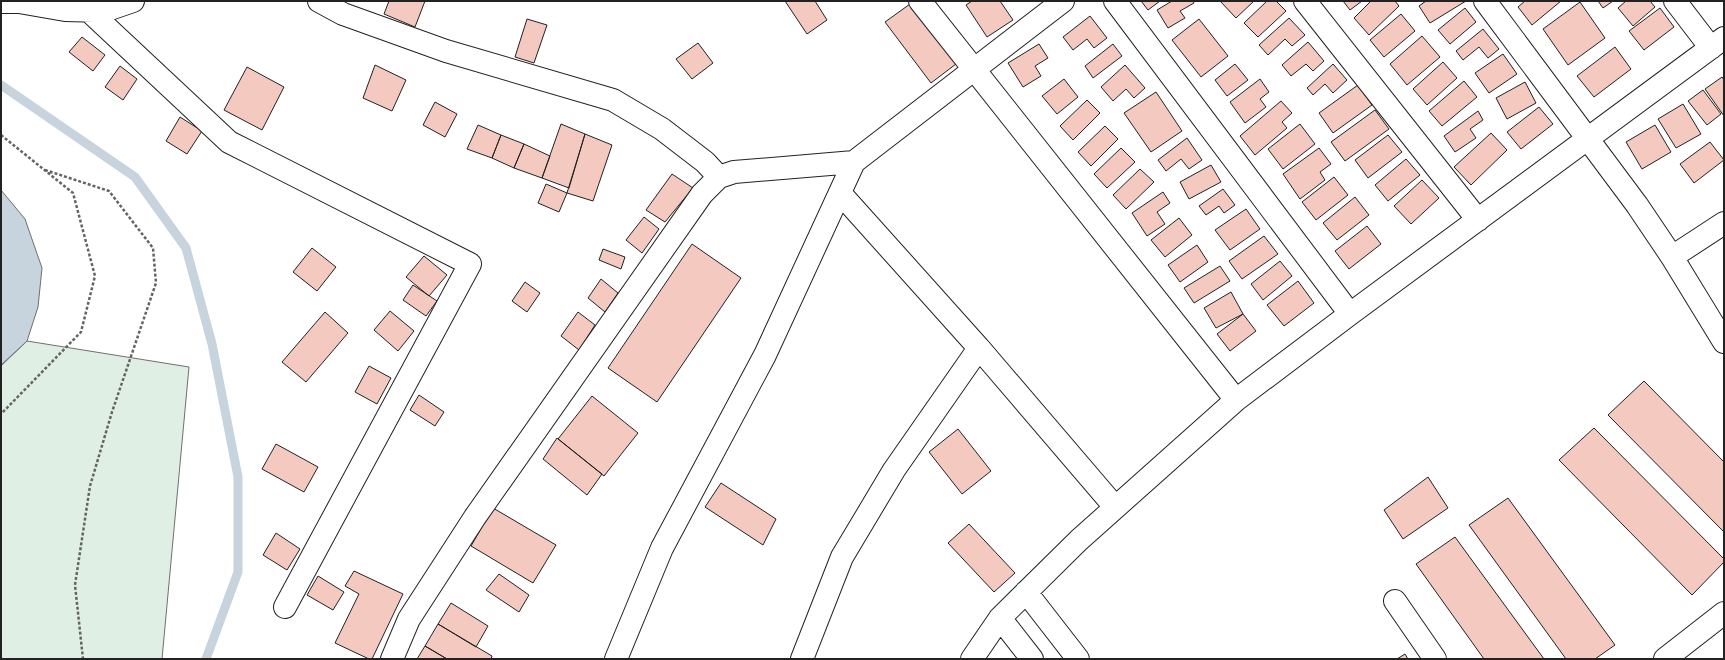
<svg xmlns="http://www.w3.org/2000/svg" width="1725" height="660" font-family="Arial,sans-serif">
<style>
.green{fill:#e0efe3;stroke:#6f6f6f}
.water{fill:#c7d3dd;stroke:#6f6f6f}
.lines{fill:none;stroke-linecap:round;stroke-linejoin:round}
.stream{stroke:#c7d3dd;stroke-width:9}
.building{fill:#f3c9c0;stroke:#222}
.street-casing{stroke:#222;stroke-width:24}
.path{stroke:#646464;stroke-width:2.5;stroke-dasharray:3 2;stroke-linecap:butt}
.street{stroke:#fff;stroke-width:22}
</style>
<rect width="100%" height="100%" fill="#fff"/>
<path class="green" d="M27 341 189 367 162 659H1V366Z"/>
<path class="water" d="M1 190 25 219 42 268 38 307 27 341 1 365Z"/>
<g class="lines">
<path class="stream" d="M1 85 135 177 186 248 212 344 238 477V572L206 659"/>
</g>
<path class="building" d="M389 1H425L415 27 384 14Z
M785 1H815L827 20 807 34Z
M972 1H1000L1013 20 987 37 966 5Z
M1141 1H1160L1148 10Z
M1172 1H1193L1194 3 1180 11 1185 18 1168 28 1157 10Z
M1220 1H1254L1236 18Z
M1267 1H1276L1286 11 1258 37 1244 23Z
M1343 1H1362L1350 10Z
M1371 1H1395L1399 6 1369 35 1354 18Z
M1426 1H1466L1430 23 1419 6Z
M1525 1H1561L1532 25 1518 7Z
M1598 1H1613L1603 8Z
M1626 1H1650L1655 7 1633 26 1618 8Z
M1580 2 1605 38 1568 65 1543 29Z
M910 4 956 64 931 83 885 22Z
M1465 8 1476 22 1450 44 1438 30Z
M1660 8 1674 27 1644 50 1629 31Z
M1401 14 1415 31 1384 57 1370 40Z
M1090 16 1107 38 1094 48 1087 39 1073 50 1063 37Z
M1289 18 1305 35 1292 46 1285 39 1268 55 1259 45Z
M527 19 547 25 534 63 515 57Z
M1199 19 1228 56 1201 77 1172 40Z
M1483 29 1499 49 1488 58 1479 47 1463 60 1456 51Z
M1422 36 1440 57 1407 85 1390 64Z
M82 37 105 55 93 71 69 52Z
M1308 42 1324 61 1313 71 1306 64 1291 76 1282 65Z
M698 43 713 63 692 79 676 59Z
M1039 44 1048 58 1035 66 1041 76 1023 87 1008 63Z
M1113 44 1122 56 1093 78 1085 66Z
M1615 47 1631 69 1594 97 1577 76Z
M1503 54 1517 74 1489 93 1475 73Z
M1443 62 1457 78 1427 105 1413 89Z
M1235 64 1248 80 1227 96 1215 80Z
M1333 64 1347 80 1333 93 1325 84 1313 95 1307 88Z
M375 65 406 80 392 111 363 98Z
M1125 65 1145 88 1134 98 1126 89 1113 101 1101 87Z
M120 66 137 79 123 100 105 87Z
M247 67 284 87 262 130 224 110Z
M1722 77 1724 80V116L1705 89Z
M1064 79 1078 97 1057 114 1042 96Z
M1260 79 1269 92 1260 99 1266 107 1245 123 1230 102Z
M1464 81 1477 97 1442 126 1429 111Z
M1525 82 1536 103 1507 119 1496 98Z
M1358 85 1372 105 1333 133 1319 113Z
M1703 90 1721 114 1707 125 1688 101Z
M1156 92 1182 131 1151 152 1124 113Z
M1087 100 1100 113 1073 140 1060 126Z
M1281 101 1292 113 1282 122 1287 128 1255 155 1240 136Z
M435 102 457 114 445 137 423 125Z
M1683 104 1701 134 1676 148 1658 119Z
M1539 107 1553 124 1521 149 1507 132Z
M1375 110 1389 129 1345 161 1331 142Z
M1478 111 1483 120 1470 129 1476 138 1455 152 1444 136Z
M180 117 202 131 187 154 166 141Z
M561 124 585 134 569 188 542 178Z
M1300 124 1315 144 1283 169 1268 149Z
M478 125 501 135 492 158 467 149Z
M1655 125 1671 152 1642 169 1626 142Z
M1105 126 1118 139 1091 166 1078 152Z
M1491 133 1507 150 1471 185 1454 167Z
M585 134 612 145 593 201 567 193Z
M501 135 524 144 514 168 492 158Z
M1388 135 1402 152 1368 178 1355 160Z
M1187 138 1202 160 1189 169 1181 159 1166 171 1158 160Z
M1710 142 1724 160 1694 183 1680 164Z
M524 144 550 156 542 178 514 168Z
M1121 148 1135 162 1107 188 1094 174Z
M1319 148 1331 164 1320 172 1325 180 1300 199 1283 174Z
M1406 159 1420 175 1388 201 1375 185Z
M1211 165 1221 182 1189 199 1180 182Z
M1140 169 1154 182 1126 209 1113 195Z
M672 174 693 188 665 222 646 210Z
M1334 177 1348 195 1316 220 1302 202Z
M1422 180 1439 198 1411 224 1394 206Z
M546 184 567 193 559 212 538 203Z
M1223 189 1235 205 1224 213 1219 206 1206 215 1199 206Z
M1163 192 1170 203 1157 212 1165 224 1147 236 1132 213Z
M1355 197 1369 215 1337 240 1323 223Z
M1246 209 1260 229 1230 250 1215 230Z
M644 217 659 229 642 253 626 240Z
M1179 218 1192 235 1165 257 1151 240Z
M1367 226 1381 244 1349 269 1335 251Z
M1264 236 1278 254 1242 279 1229 261Z
M692 244 741 278 657 402 608 368Z
M1197 245 1208 262 1180 282 1168 265Z
M312 248 336 267 317 291 293 272Z
M603 249 625 257 621 269 599 260Z
M424 256 447 275 429 296 406 277Z
M1280 261 1292 276 1263 300 1251 284Z
M1220 266 1230 281 1194 303 1184 288Z
M601 279 618 293 605 312 588 298Z
M1298 281 1314 303 1284 326 1267 305Z
M525 282 540 293 527 312 512 301Z
M413 285 437 301 426 316 403 300Z
M1231 292 1243 314 1216 328 1204 308Z
M390 311 414 331 398 351 374 330Z
M325 312 348 333 306 382 282 362Z
M578 312 595 325 579 350 561 336Z
M1243 314 1256 331 1230 351 1217 334Z
M369 366 391 378 377 404 355 392Z
M1644 381 1724 462V532L1608 415Z
M419 395 444 412 435 426 410 410Z
M592 396 638 433 604 476 558 439Z
M1594 428 1724 559V562L1692 595 1559 460Z
M958 429 991 471 962 494 929 452Z
M557 438 602 474 587 495 543 459Z
M276 444 318 467 304 492 262 469Z
M1428 477 1448 508 1403 539 1384 510Z
M721 483 776 519 763 545 705 507Z
M1508 498 1615 645 1595 659H1566L1469 525Z
M493 508 556 545 533 583 471 546Z
M969 524 1015 573 994 592 948 543Z
M276 533 300 549 287 570 263 555Z
M1455 537 1544 659H1484L1416 564Z
M354 571 403 594 372 659H369L335 643 359 594 345 586Z
M499 574 529 595 519 612 486 590Z
M318 576 344 592 333 610 307 595Z
M451 603 488 626 476 647 438 624Z
M438 624 492 656 491 659H447L425 646Z
M425 646 447 659H417Z
M1405 654 1408 659H1397Z"/>
<g class="lines">
<defs>
<path id="street" d="M319 1 343 14 446 51 613 100 662 129 705 162 719 177
M920 1 1236 400
M1115 1 1350 314
M1305 1 1478 220
M1485 1 1637 205 1672 257 1724 342
M1675 1 1711 48
M1 2H19L65 10 104 11 133 1
M88 10 229 142 470 264 285 607
M1672 257 1724 223
M979 348 1115 507
M1026 592 1078 659
M1395 601 1435 659
M1000 618 1032 659
M392 659 409 619 475 517 702 194 719 177 734 172 854 162 1063 1
M616 659 662 548 765 355 854 162
M802 659 842 557 894 470 979 348 840 193
M972 659 1000 618 1079 540 1236 400 1350 314 1724 38
M1665 659 1724 613"/>
</defs>
<use href="#street" class="street-casing"/>
<path class="path" d="M1 135 73 193 95 276 81 332 1 414
M45 170 109 191 153 248 156 283 112 412 90 486 75 585 83 659"/>
<use href="#street" class="street"/>
</g>
<rect width="1725" height="660" fill="none" stroke="#222222" stroke-width="4"/>
</svg>
